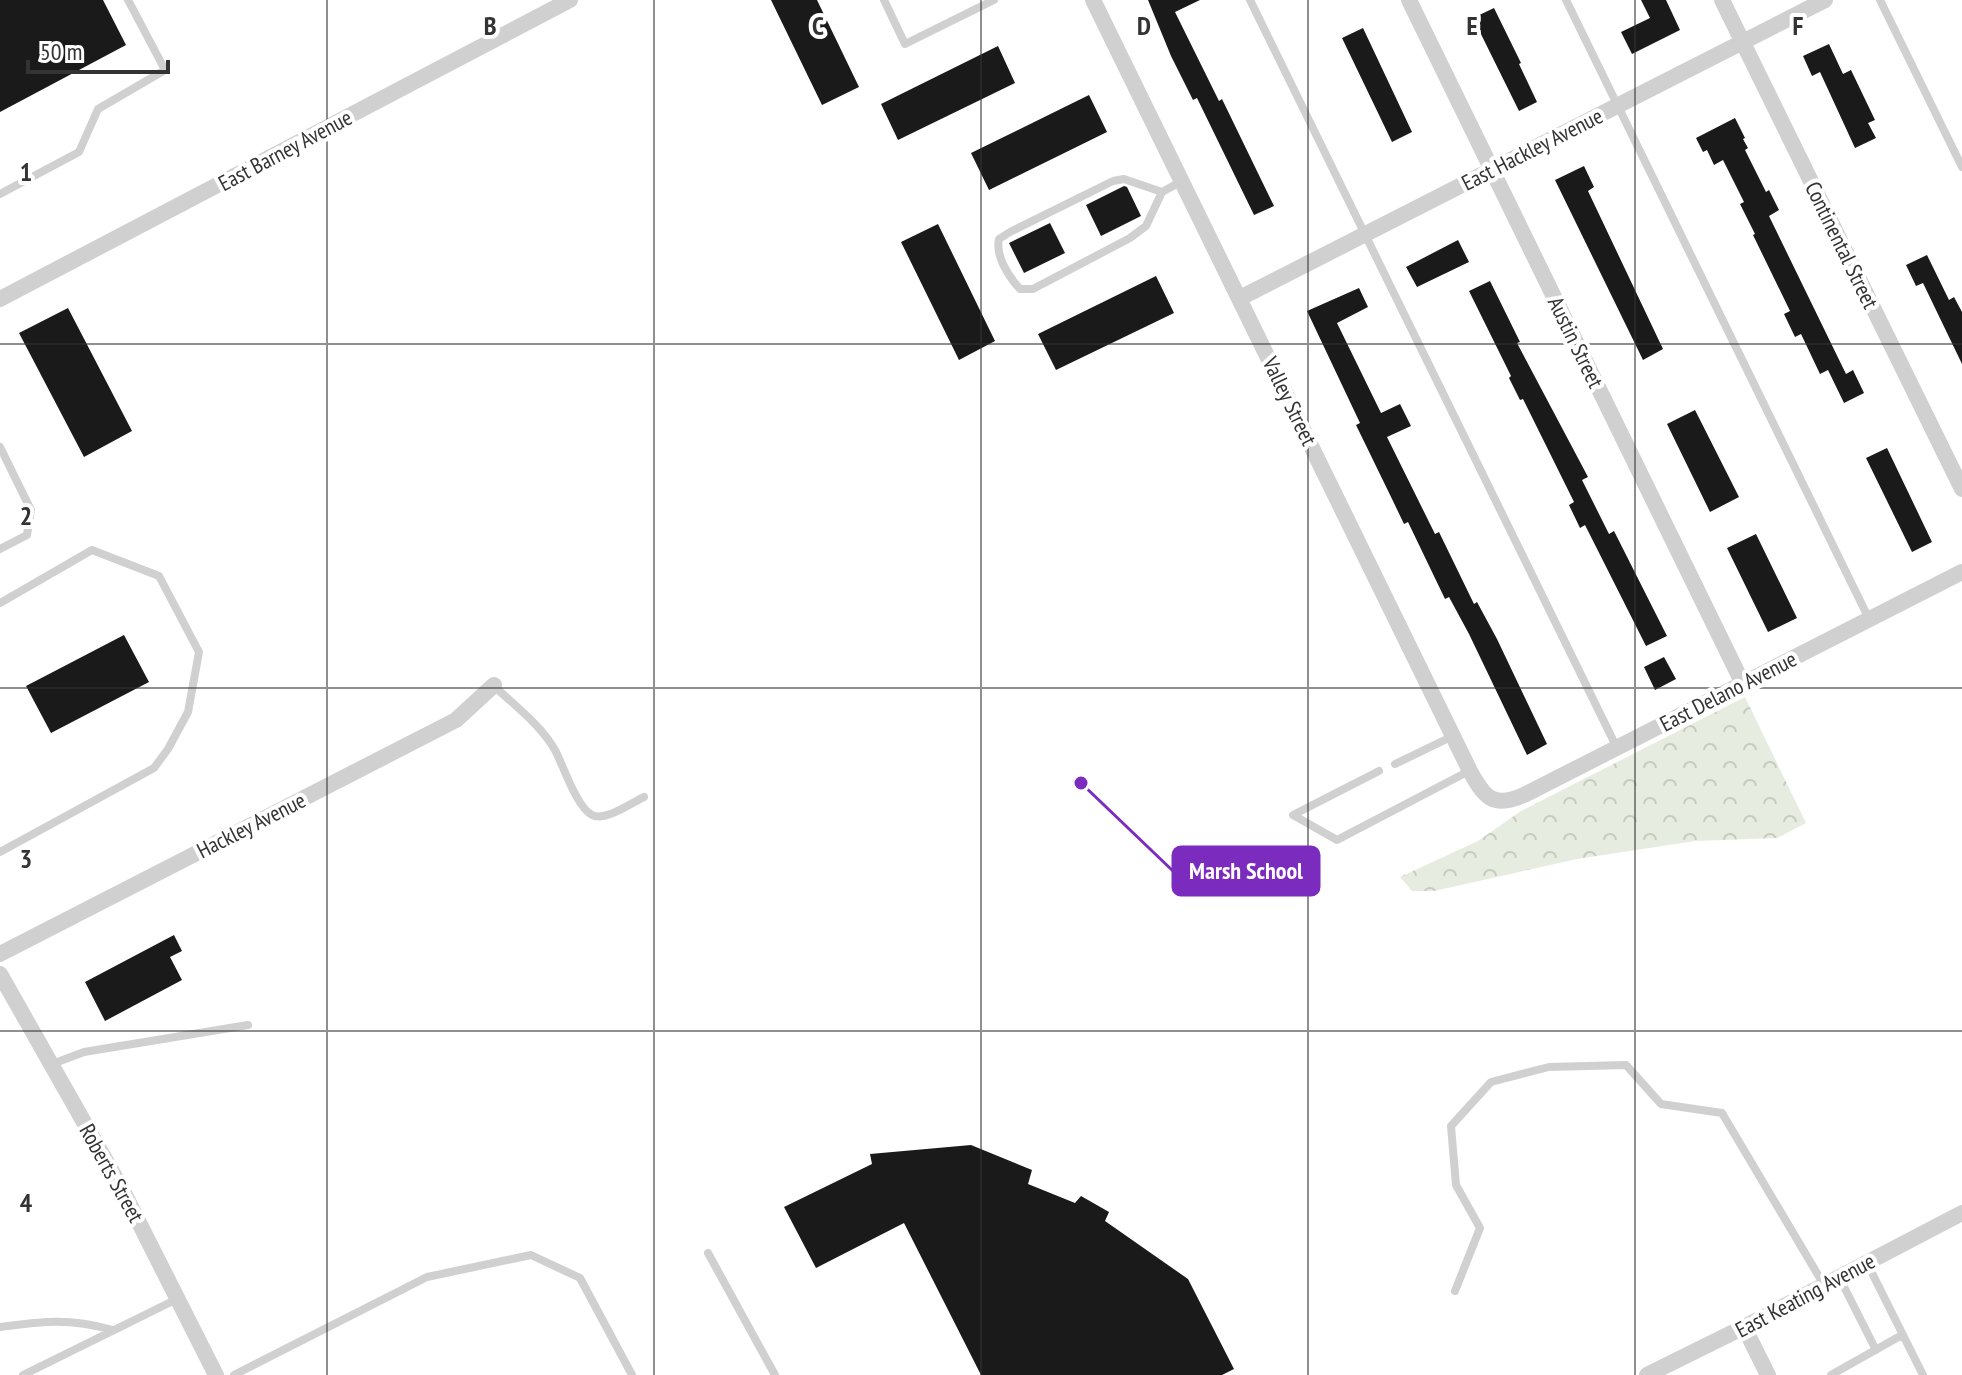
<svg xmlns="http://www.w3.org/2000/svg" width="1962" height="1375" font-family="'PT Sans Narrow',sans-serif">
<style>
.forest{fill:url(#forest-crowns)}
.building{fill:#1a1a1a}
.lines{fill:none;stroke-linecap:round;stroke-linejoin:round}
.service{stroke:#d0d0d0;stroke-width:8}
.minor{stroke:#d0d0d0;stroke-width:16}
.grid{fill:none;stroke:#333;stroke-width:2;stroke-opacity:0.55}
.labels{text-anchor:middle;dominant-baseline:central;stroke-width:8;stroke-linejoin:round;paint-order:stroke}
.street-label{font-size:22px;fill:#333;stroke:#fff}
.grid-label{font-size:26px;text-anchor:middle;font-weight:bold;fill:#333;stroke:#fff;stroke-width:8;stroke-linejoin:round;paint-order:stroke}
.leader{fill:none;stroke:#7b2cbf;stroke-width:3}
.callout-dot{fill:#7b2cbf;stroke:#fff;stroke-width:3}
.callout{fill:#7b2cbf;stroke:#7b2cbf;stroke-width:3}
.callout-label{font-size:24px;text-anchor:middle;font-weight:bold;fill:#fff}
</style>
<defs>
<pattern id="forest-crowns" width="20" height="18" patternUnits="userSpaceOnUse" patternTransform="scale(2)"><rect width="20" height="18" fill="#e6ecdf"/><path d="M2 6a3 3 0 1 1 6 0M12 15a3 3 0 1 1 6 0" fill="none" stroke="#c6cbc0"/></pattern>
</defs>
<rect width="100%" height="100%" fill="#fff"/>
<path class="forest" d="M1745 697 1806 823 1777 838 1695 841 1577 859 1434 891H1412L1400 877 1478 841 1521 811Z"/>
<path class="building" d="M0 0H103L126 45 0 112Z
M771 0H817L859 87 822 105Z
M1148 0H1200L1175 12 1219 101 1222 99 1274 206 1254 215 1197 98 1193 100 1171 56Z
M1641 0H1666L1680 30 1632 54 1621 32 1650 18Z
M1494 8 1521 63 1519 64 1537 102 1519 111 1473 18Z
M1363 28 1412 132 1392 142 1342 38Z
M1829 44 1843 74 1851 70 1875 120 1868 123 1876 138 1855 148 1820 72 1812 76 1803 56Z
M998 46 1015 83 898 140 881 104Z
M1089 95 1107 132 989 190 971 153Z
M1735 118 1745 138 1743 139 1748 148 1745 150 1766 192 1769 190 1779 210 1769 216 1846 374 1853 370 1864 393 1844 403 1828 370 1820 374 1801 334 1795 337 1784 314 1790 311 1753 235 1755 234 1740 204 1744 202 1723 160 1714 165 1707 150 1703 152 1696 138Z
M1584 166 1594 187 1588 191 1663 349 1643 360 1555 180Z
M1124 186 1127 187 1141 216 1101 236 1086 205Z
M1050 223 1065 253 1024 273 1009 243Z
M938 224 995 341 959 360 901 242Z
M1458 240 1469 262 1417 287 1406 267Z
M1927 255 1949 300 1954 297 1962 312V364L1923 283 1916 286 1906 265Z
M1156 276 1174 313 1056 370 1038 334Z
M1490 281 1520 342 1517 343 1588 477 1582 480 1609 534 1614 531 1667 636 1646 646 1585 525 1580 528 1569 505 1574 502 1523 399 1520 400 1509 378 1511 376 1469 291Z
M1359 288 1368 307 1337 323 1381 413 1400 404 1411 426 1387 437 1435 534 1439 532 1474 604 1477 602 1497 639 1547 744 1527 755 1469 634 1449 597 1445 599 1408 522 1404 524 1393 501 1356 425 1360 423 1307 311Z
M68 308 132 431 84 457 19 333Z
M1695 410 1739 497 1710 512 1667 424Z
M1887 448 1932 542 1912 552 1866 458Z
M1756 534 1797 618 1768 632 1727 548Z
M124 635 149 682 51 733 26 686Z
M1664 657 1676 679 1655 690 1644 667Z
M174 935 182 951 170 957 182 980 105 1021 85 982Z
M971 1145 1032 1170 1028 1184 1075 1203 1081 1196 1109 1212 1105 1221 1188 1279 1234 1369 1222 1375H981L904 1223 816 1268 784 1207 872 1164 870 1154Z"/>
<g class="lines">
<path class="service" d="M884 0 905 44 994 0
M1250 0 1617 748
M1566 0 1869 619
M1880 0 1962 167
M1162 192 1124 179 1113 181 1010 232 999 239C995 256 1009 277 1020 289H1033L1130 238 1146 226 1162 192 1182 181
M0 194 79 152 98 109 165 70 128 0
M0 447 31 510 27 535 0 549
M0 603 92 550 159 576 199 652 188 712 168 749 154 768 0 852
M494 686C514 705 541 725 555 750 563 765 577 808 592 815 605 822 631 803 644 797
M1395 764 1453 736
M1379 771 1293 815 1337 840 1469 771
M52 1064 84 1052 248 1025
M708 1253 775 1375
M1867 1263 1923 1375
M1839 1277 1876 1350
M1455 1291 1480 1228 1456 1185 1451 1126 1491 1082 1549 1067 1626 1065 1661 1104 1722 1113 1824 1285
M0 1327C45 1321 69 1318 113 1330
M23 1375 177 1299
M234 1375 427 1277 531 1255 580 1278 632 1375
M1831 1375 1902 1335"/>
<path class="minor" d="M1093 0 1470 771C1484 797 1493 809 1524 795L1962 572
M1409 0 1743 684
M1722 0 1962 489
M1240 298 1825 0
M0 299 570 0
M0 954 456 720 494 685
M0 974 123 1191 216 1375
M1744 1327 1768 1375
M1647 1375 1744 1327 1962 1213"/>
</g>
<path class="grid" d="M327 0V1375M654 0V1375M981 0V1375M1308 0V1375M1635 0V1375M0 344H1962M0 688H1962M0 1031H1962"/>
<g class="labels">
<g class="street-label">
<text transform="translate(1532 149) rotate(-27)">East Hackley Avenue</text>
<text transform="translate(285 150) rotate(-28)">East Barney Avenue</text>
<text transform="translate(1842 245) rotate(64)">Continental Street</text>
<text transform="translate(1576 342) rotate(64)">Austin Street</text>
<text transform="translate(1290 401) rotate(64)">Valley Street</text>
<text transform="translate(1728 691) rotate(-27)">East Delano Avenue</text>
<text transform="translate(251 825) rotate(-27)">Hackley Avenue</text>
<text transform="translate(112 1173) rotate(61)">Roberts Street</text>
<text transform="translate(1805 1295) rotate(-28)">East Keating Avenue</text>
</g>
</g>
<g class="grid-label">
<text x="490" y="35">B</text>
<text x="818" y="35">C</text>
<text x="1144" y="35">D</text>
<text x="1472" y="35">E</text>
<text x="1798" y="35">F</text>
<text x="26" y="181">1</text>
<text x="26" y="525">2</text>
<text x="26" y="868">3</text>
<text x="26" y="1212">4</text>
</g>
<path class="leader" d="M1081 783L1173 871"/>
<circle class="callout-dot" cx="1081" cy="783" r="8"/>
<rect class="callout" x="1173" y="847" width="146" height="48" rx="8"/>
<g class="callout-label">
<text x="1246" y="879">Marsh School</text>
</g>
<path d="M28 60v12h140v-12" fill="none" stroke="#333333" stroke-width="4"/>
<text x="40" y="60" font-size="24" fill="#333333" stroke="#ffffff" stroke-width="6" paint-order="stroke">50 m</text>
</svg>
